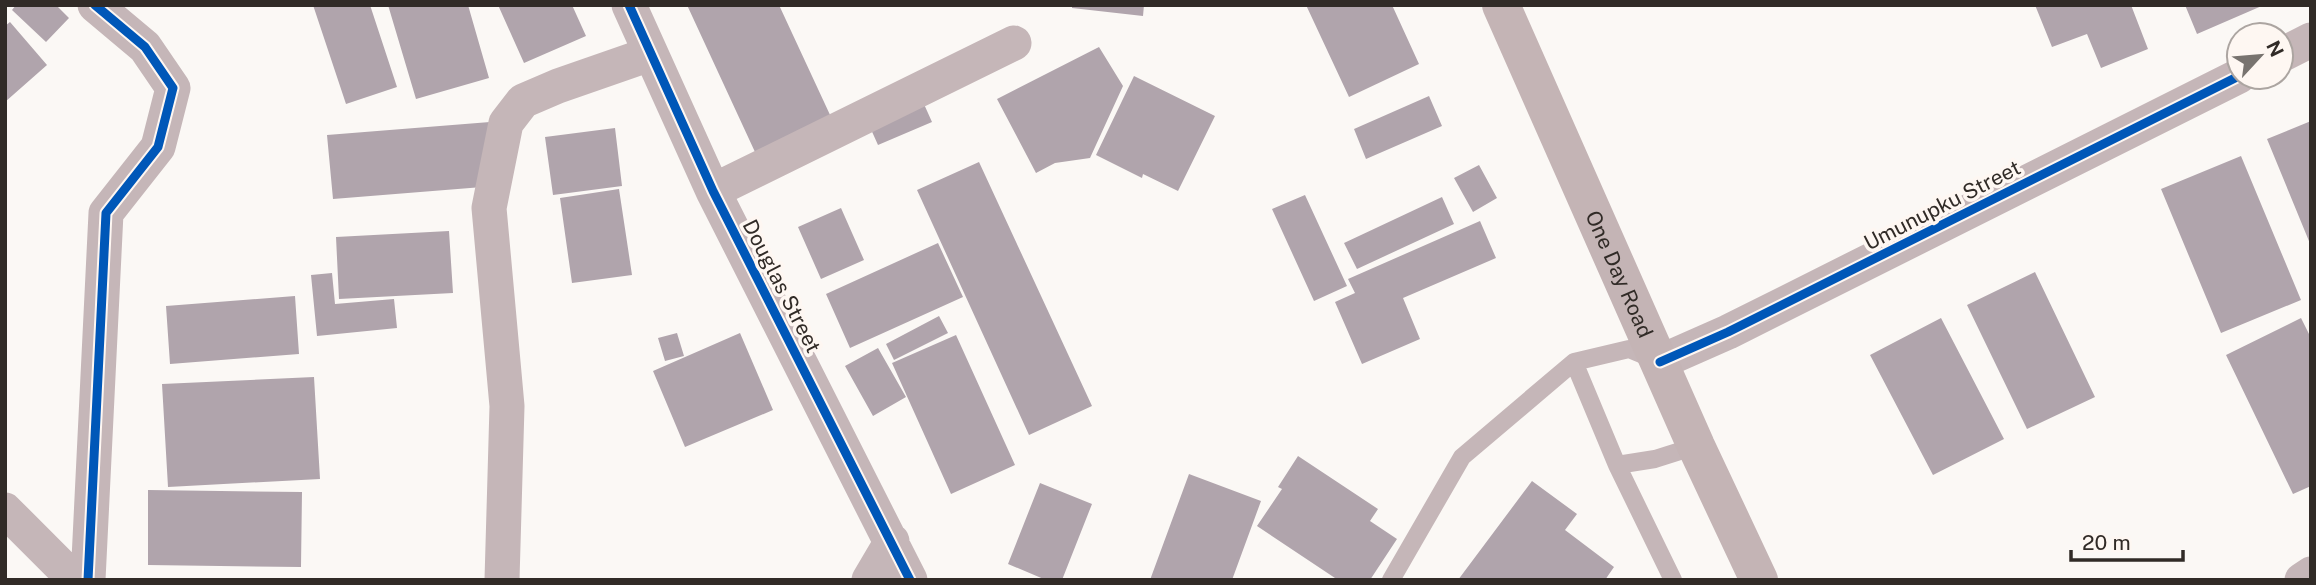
<svg xmlns="http://www.w3.org/2000/svg" width="2316" height="585" font-family="'Public Sans',sans-serif">
<style>
.building{fill:#b0a4ac}
.lines{fill:none;stroke-linecap:round;stroke-linejoin:round}
.lane{stroke:#c5b6b8;stroke-width:18}
.street{stroke:#c5b6b8;stroke-width:35}
.secondary{stroke:#c4b4b5;stroke-width:38}
.cycleway-casing{stroke:#fef7f2;stroke-width:13}
.cycleway{stroke:#0057b8;stroke-width:9}
.labels{text-anchor:middle;dominant-baseline:central;stroke-width:7;stroke-linejoin:round;paint-order:stroke}
.street-label{font-size:21px;fill:#312b27;stroke:#fef7f2}
</style>
<rect width="100%" height="100%" fill="#fbf8f5"/>
<path class="building" d="M16 5H56L69 18 46 42 12 10Z
M313 5H370L397 87 346 104Z
M388 5H468L489 78 416 99Z
M498 5H572L586 36 524 63Z
M687 5H779L831 117 755 152Z
M1072 5H1144L1143 16 1072 8Z
M1306 5H1392L1419 64 1349 97Z
M2035 5H2131L2148 49 2101 68 2087 34 2052 47Z
M2185 5H2264L2197 34Z
M10 22 47 65 5 102V26Z
M1099 47 1123 86 1090 158 1055 163 1036 173 997 99Z
M1134 76 1215 116 1178 191 1143 174 1142 178 1096 155Z
M919 93 932 122 878 145 865 116Z
M1429 96 1442 126 1366 159 1354 129Z
M2311 121V246L2267 139Z
M490 122 495 186 333 199 327 135Z
M615 128 622 186 553 195 545 137Z
M2241 156 2301 300 2221 333 2161 189Z
M979 162 1092 406 1029 435 917 190Z
M1479 165 1497 198 1473 212 1454 178Z
M619 189 632 275 572 283 560 198Z
M1305 195 1347 286 1314 301 1272 209Z
M1442 197 1454 224 1357 269 1344 243Z
M841 208 864 260 821 279 798 227Z
M1480 221 1496 258 1403 298 1420 339 1362 364 1335 302 1355 293 1348 279Z
M449 231 453 293 339 299 336 237Z
M938 243 963 297 850 348 826 294Z
M2035 272 2095 397 2027 429 1967 305Z
M332 273 335 304 394 299 397 328 317 336 311 275Z
M295 296 299 354 170 364 166 306Z
M939 316 948 333 894 360 886 344Z
M1941 318 2004 439 1933 475 1870 355Z
M2301 318 2311 338V486L2293 494 2226 355Z
M677 333 684 356 665 361 658 338Z
M740 333 773 410 685 447 653 371Z
M956 335 1015 465 951 494 892 363Z
M878 348 906 397 873 416 845 366Z
M314 377 320 479 168 487 162 384Z
M1298 456 1378 509 1370 521 1397 539 1370 580H1338L1257 526 1282 489 1278 487Z
M1189 474 1261 501 1232 580H1150Z
M1532 481 1577 514 1565 530 1614 567 1605 580H1458Z
M1040 483 1092 504 1062 580H1046L1008 564Z
M148 490 302 492 301 567 148 565Z"/>
<g class="lines">
<path class="lane" d="M1574 362 1617 465 1655 459 1696 446
M1617 465 1673 580
M1391 580 1462 457 1574 362 1629 349 1653 359"/>
<path class="street" d="M629 5 713 191 910 580
M2281 55 2311 40
M713 191 1014 43
M1660 362 1728 332 2239 76
M5 510 75 580
M88 580 106 213 158 147 173 88 145 47 95 5
M502 580 507 406 489 208 506 123 523 101 558 86 650 54
M869 580 892 541
M2302 580 2311 574"/>
<path class="secondary" id="s1" d="M1501 5 1696 446 1759 580"/>
<defs>
<path id="cycleway" d="M629 5 713 191 910 580
M1660 362 1728 332 2239 76
M88 580 106 213 158 147 173 88 145 47 95 5"/>
</defs>
<use href="#cycleway" class="cycleway-casing"/>
<use href="#cycleway" class="cycleway"/>
</g>
<g class="labels">
<g class="street-label">
<text transform="translate(1942 205) rotate(-27)">Umunupku Street</text>
<text stroke="none"><textPath href="#s1" startOffset="294">One Day Road</textPath></text>
<text transform="translate(782 286) rotate(63)">Douglas Street</text>
</g>
</g>
<rect width="2316" height="585" fill="none" stroke="#312b27" stroke-width="14"/>
<g transform="translate(2260 56) rotate(64)"><circle r="33" fill="#fef7f2" stroke="#aca5a1" stroke-width="2"/>
<path d="M0-5L12 26L0 18L-12 26Z" fill="#78736f"/>
<text y="-10" font-size="19" font-weight="bold" text-anchor="middle" fill="#312b27">N</text>
</g>
<path d="M2071 550v10h112v-10" fill="none" stroke="#312b27" stroke-width="3.5"/>
<text x="2082" y="550" font-size="21" fill="#312b27" stroke="#fef7f2" stroke-width="5" paint-order="stroke">20 m</text>
</svg>
